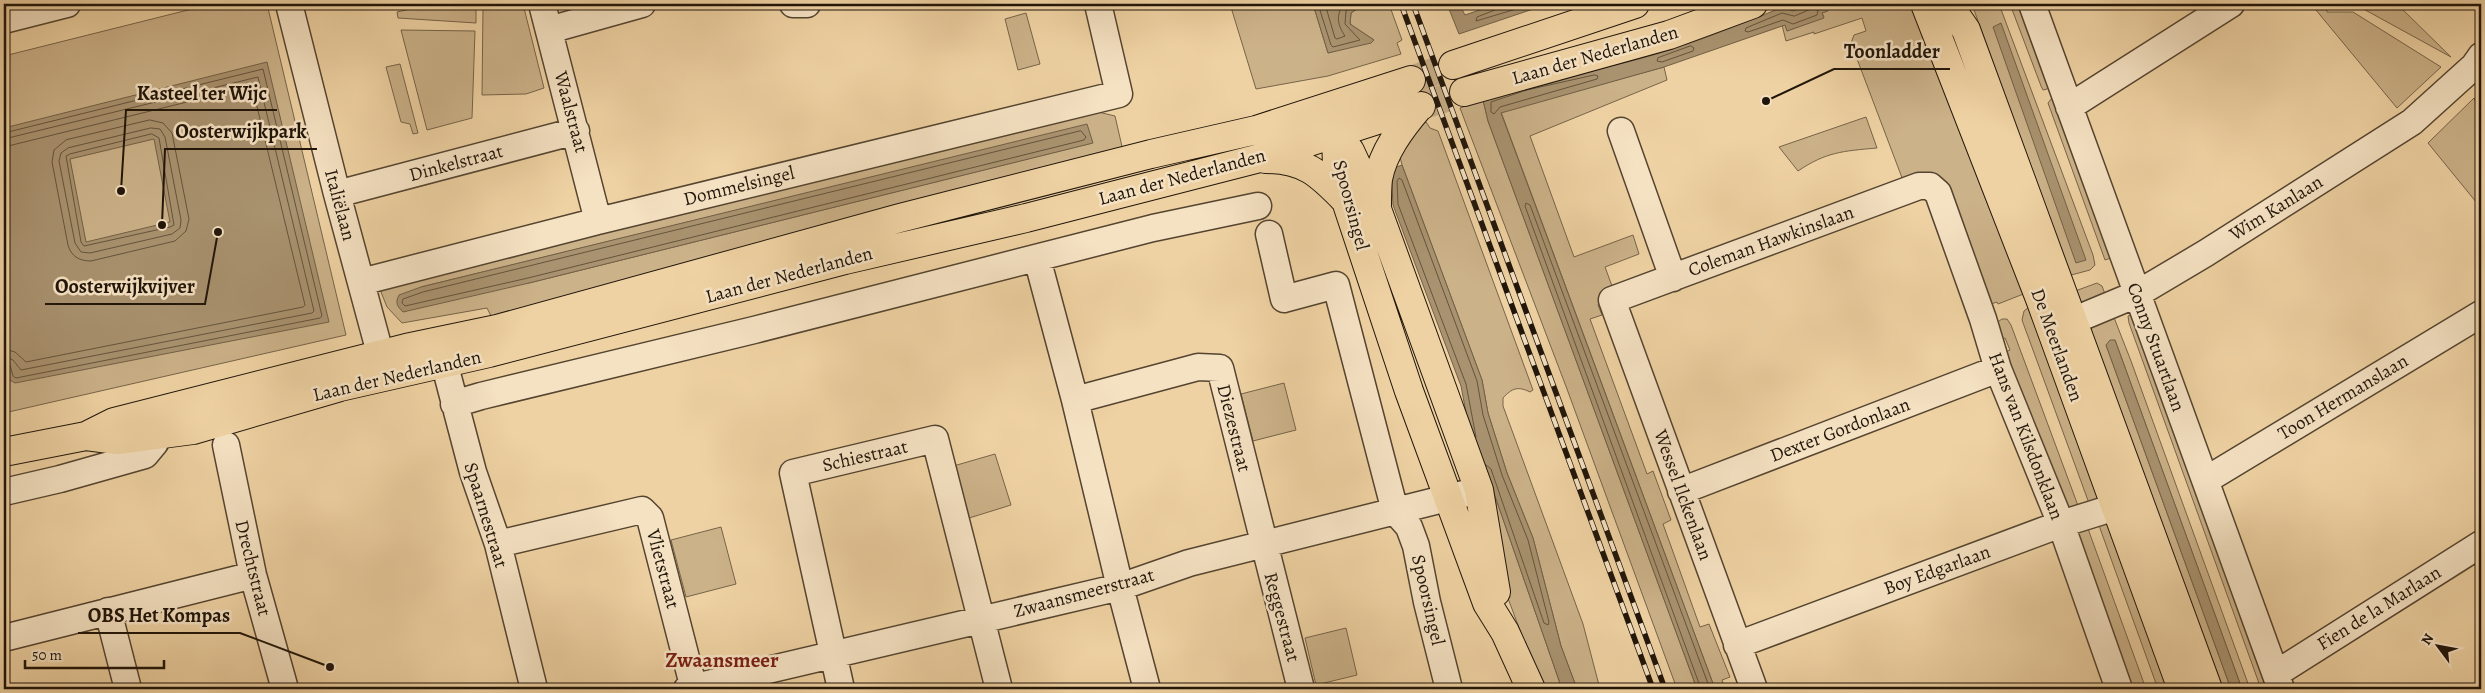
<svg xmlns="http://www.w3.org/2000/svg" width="2485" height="693" font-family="Alegreya,serif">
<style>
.green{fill:#ccb289;stroke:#76644a;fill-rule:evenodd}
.water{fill:#a9926f;stroke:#726047;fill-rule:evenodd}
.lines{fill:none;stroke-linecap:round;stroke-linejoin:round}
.shore{stroke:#64543c;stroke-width:1}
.major-tunnel{stroke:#c6ac84;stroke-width:28;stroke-dasharray:28 14;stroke-linecap:butt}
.minor-casing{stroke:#544430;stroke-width:29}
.major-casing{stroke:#20150a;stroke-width:30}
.minor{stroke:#f5e2c3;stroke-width:26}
.major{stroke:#efd2a3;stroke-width:28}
.rail-casing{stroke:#20150a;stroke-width:5.5}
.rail{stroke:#f5e2c3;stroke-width:4;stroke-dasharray:11;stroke-linecap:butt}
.labels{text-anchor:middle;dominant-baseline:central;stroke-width:5;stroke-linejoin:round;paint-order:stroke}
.street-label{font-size:19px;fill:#20150a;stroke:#f5e2c3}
.quarter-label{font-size:21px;font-weight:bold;fill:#7a1f14;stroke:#f5e2c3}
.leader{fill:none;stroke:#20150a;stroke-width:2}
.callout-dot{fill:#20150a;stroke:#f5e2c3;stroke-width:2}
.callout-label{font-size:20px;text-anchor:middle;font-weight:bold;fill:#20150a;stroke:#f5e2c3;stroke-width:5;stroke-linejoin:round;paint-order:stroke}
</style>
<rect width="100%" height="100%" fill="#efd2a3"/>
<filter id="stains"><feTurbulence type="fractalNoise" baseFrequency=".004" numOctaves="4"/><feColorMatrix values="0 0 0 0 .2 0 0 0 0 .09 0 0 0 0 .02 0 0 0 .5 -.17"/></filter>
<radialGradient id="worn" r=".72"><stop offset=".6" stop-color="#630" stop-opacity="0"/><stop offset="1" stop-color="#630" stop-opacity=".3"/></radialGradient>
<path class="green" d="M212 4H267L346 335 4 413V56Z
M432 4H476V23L398 18 397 12Z
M486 4H523L544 88 526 94 482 95 483 7Z
M1230 4H1313L1328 53 1374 40 1350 24 1351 13 1364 4H1389L1402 40 1397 43 1401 54 1328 76 1256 89Z
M1819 4H1911L1917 8 2026 293 1998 304 1997 302 1988 305 1945 186 1904 183 1851 43 1854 35 1866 31 1862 18 1814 34V32L1786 41 1782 25 1785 24 1787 31 1824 17 1822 13 1827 11Z
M1972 4H1999L2093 255 2095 265 2090 270 2060 278 2008 107Z
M2010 4H2018L2049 86 2047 89 2043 90 2041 86Z
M2311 4H2326L2327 12H2353L2441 67 2397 108Z
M2360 4H2397L2451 57 2358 6Z
M1026 13 1040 64 1018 70 1005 19Z
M401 30 475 31 472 118 427 130Z
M400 64 418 133 413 134 410 124 401 122 386 67Z
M1664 67 1667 80 1530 136 1574 257 1633 235 1639 254 1605 267 1612 286 1603 292 1598 305 1602 315 1590 319 1647 474 1653 471 1671 520 1663 524 1700 627 1709 624 1730 677 1722 680 1725 689H1715L1501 112Z
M2052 98 2055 99 2111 258 2105 260 2048 103Z
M2474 98 2481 117V208L2428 143Z
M1483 100 1488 121 1697 689H1677L1567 389 1460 108Z
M1094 111 1115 116 1123 151 492 318 487 308 402 323 387 307 381 292 387 286ZM1087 125 1092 143 529 283 421 287Z
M1866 117 1877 148C1843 151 1826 152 1798 171L1779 147Z
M1426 122 1430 128 1438 131 1533 390 1530 392C1518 386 1512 388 1503 398V406L1583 624 1600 689H1577L1561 646 1533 538 1507 473 1488 413 1482 380 1402 165 1399 153 1416 128Z
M2097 283 2102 286 2105 294 2079 308 2067 294Z
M2029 307 2100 495 2095 505 2090 506 2022 320 2024 311Z
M2113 315 2131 361 2250 689H2242L2115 340 2106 345 2231 689H2212L2088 326Z
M2131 315 2134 318 2269 689H2263L2260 686 2129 323 2128 316Z
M2002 319H2007L2011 325 2080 511 2063 509 2001 354 2010 350 2005 338 1998 341 1993 325Z
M1284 383 1296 430 1253 441 1241 394Z
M995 454 1011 505 966 519 950 467Z
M1486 470 1562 689H1542L1506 593 1489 508 1496 504Z
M2097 520 2112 525 2175 689H2158Z
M2087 526 2146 689H2136L2134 684 2125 686 2074 543 2079 530Z
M721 527 736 584 686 597 671 540Z
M1346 628 1357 675 1316 685 1305 638Z"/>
<path class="water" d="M1313 4H1364L1351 13 1350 24 1374 40 1371 43 1328 53Z
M1447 4H1459L1465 15 1497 4H1548L1459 34Z
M1814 4H1819L1822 7 1826 5 1828 11 1822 13 1824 18 1787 31 1785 25 1664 67 1501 113 1715 689H1697L1488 121 1483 100C1532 83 1582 74 1631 61 1683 48 1734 27 1783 7L1793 11Z
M2001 23 2086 260 2076 263 1993 27Z
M267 62 329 322 15 383 8 379 4 356V128ZM154 139 170 222 86 242 70 159Z
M1087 124 1093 143 529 283 403 312C397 306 395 303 399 295L421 287Z
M1402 165 1482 380 1488 413 1507 473 1533 538 1561 646 1577 689H1562L1486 470 1472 444 1461 386 1393 205 1391 169Z
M2110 340H2115L2242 689H2231L2106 345Z"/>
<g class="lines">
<path class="shore" d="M1318 4 1331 45 1333 47 1360 40 1345 24 1346 11 1355 4
M1325 4 1335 38 1337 39 1345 36C1338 26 1335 15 1344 4
M1497 4 1495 10 1477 17 1476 21 1533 4
M1814 8 1818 11 1817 15 1793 24 1783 20 1748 32 1745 31 1746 28 1782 13 1794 16Z
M1691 46 1694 48 1693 51 1662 62 1657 61 1658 58Z
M1595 75 1598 76 1597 79 1500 107 1494 114 1491 112V102L1527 90Z
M150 120 163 123 172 133 189 219 186 231 175 241 91 261C79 261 71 256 68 245L52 162 54 150 66 140Z
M151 128 160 129 165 137 181 220 180 228 172 234 90 253 81 252 75 243 59 161 61 153 68 148Z
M1081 131 1086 137 1084 140 528 278 405 306 402 303 403 299 423 292Z
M4 133 263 69 322 316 320 318 16 378 13 376 10 365 4 363
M152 134 159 138 174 225 170 227 84 246 81 242 66 156 70 154Z
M4 139 258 77 314 311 312 313 21 370 13 360 4 356
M4 147 252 86 305 305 303 307 26 362 15 352 4 349
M1476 437 1466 384 1398 204 1397 181 1399 178 1402 180 1477 381 1483 415 1502 475 1528 540 1549 622 1548 625 1544 623 1491 469 1486 465
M1701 689 1525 206 1526 203 1530 205 1710 689"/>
<path class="major-tunnel" d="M1411 80 1453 65
M1421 106 1464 92"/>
<defs>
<path id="minor" d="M289 4 337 194 386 375
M542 4 598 221
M793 4H807
M2032 4 2281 689
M4 20 67 4
M549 30 642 4
M2069 107 2231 4
M1621 131 1673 278
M337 194 576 131
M1269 234 1284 299 1336 285 1395 511 1409 527 1416 546 1427 602 1449 689
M1037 258 1075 400
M361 282 598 221 1119 94 1098 4
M2053 329 2137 294 2206 253 2412 122 2474 66 2481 56
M439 343 473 472 498 544 534 689
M454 404 481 396 754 330 1153 228 1258 206
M226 445 253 575 285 689
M2206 480 2481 314
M1681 491 1998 369
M4 492 60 479 145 455 155 443 150 416
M498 544 642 510 650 518 694 689
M108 611 128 689
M4 638 253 575
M1737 645 2061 524 2138 500
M2277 673 2481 544
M687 689 1120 587 1189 563 1479 490
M841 689 793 473 935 439 999 689
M1147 689 1120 587 1075 400 1198 367 1220 368 1301 689
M1754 689 1612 300 1919 186H1930L1938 193 1983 319 1998 369 2061 524 2119 689"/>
<path id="major" d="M1925 4 2040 299 2182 689
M1952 4 1955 14 1966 30 2208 689
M1453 65 1635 4
M1464 92 1669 35 1753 4
M1343 118 1336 133 1337 168 1346 201 1409 391 1487 603 1505 632 1531 689
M1336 133 1350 151 1377 209 1479 490 1496 592
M1265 159C1304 159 1319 173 1345 200
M1377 207C1377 198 1377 188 1378 179 1383 152 1401 128 1419 107
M86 436 117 440 193 430 340 387 489 353 845 260 1026 218 1256 159 1421 106
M4 452 86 436 114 422 406 348 497 329 900 218 1151 154 1256 130 1411 80"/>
</defs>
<use href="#minor" class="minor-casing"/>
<use href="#major" class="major-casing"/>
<use href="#minor" class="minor"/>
<use href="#major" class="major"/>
<defs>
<path id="rail" d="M1401 4 1653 689
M1413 4 1665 689"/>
</defs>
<use href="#rail" class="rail-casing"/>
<use href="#rail" class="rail"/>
</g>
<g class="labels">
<g class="street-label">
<text transform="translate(1595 55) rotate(-16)">Laan der Nederlanden</text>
<text transform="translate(571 112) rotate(75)">Waalstraat</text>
<text transform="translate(456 163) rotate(-15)">Dinkelstraat</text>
<text transform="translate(1182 177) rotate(-15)">Laan der Nederlanden</text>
<text transform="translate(739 186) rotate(-14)">Dommelsingel</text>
<text transform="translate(340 205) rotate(75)">Italiëlaan</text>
<text transform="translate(1351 205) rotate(75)">Spoorsingel</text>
<text transform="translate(2276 208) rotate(-32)">Wim Kanlaan</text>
<text transform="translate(1771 241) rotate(-20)">Coleman Hawkinslaan</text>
<text transform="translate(789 275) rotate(-15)">Laan der Nederlanden</text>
<text transform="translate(2057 345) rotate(70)">De Meerlanden</text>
<text transform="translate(2156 347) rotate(70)">Conny Stuartlaan</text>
<text transform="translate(397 376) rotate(-13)">Laan der Nederlanden</text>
<text transform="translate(2343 397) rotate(-31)">Toon Hermanslaan</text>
<text transform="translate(1234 428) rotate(76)">Diezestraat</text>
<text transform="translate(1840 430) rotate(-21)">Dexter Gordonlaan</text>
<text transform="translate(2026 436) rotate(69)">Hans van Kilsdonklaan</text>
<text transform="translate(865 456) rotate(-13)">Schiestraat</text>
<text transform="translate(1683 495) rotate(70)">Wessel Ilckenlaan</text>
<text transform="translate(486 515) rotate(73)">Spaarnestraat</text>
<text transform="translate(253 568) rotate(76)">Drechtstraat</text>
<text transform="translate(663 569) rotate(75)">Vlietstraat</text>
<text transform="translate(1937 570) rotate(-20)">Boy Edgarlaan</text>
<text transform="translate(1084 593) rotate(-15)">Zwaansmeerstraat</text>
<text transform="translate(1428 600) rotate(77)">Spoorsingel</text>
<text transform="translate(2379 608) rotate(-32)">Fien de la Marlaan</text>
<text transform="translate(1282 617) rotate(75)">Reggestraat</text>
</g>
<g class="quarter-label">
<text x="722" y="660">Zwaansmeer</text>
</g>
</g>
<path class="leader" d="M1766 101L1834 69H1950M121 191L126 110H277M162 225L165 149H317M218 232L205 304H45M330 667L240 633H78"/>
<g class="callout-dot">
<circle cx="1766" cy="101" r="5"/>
<circle cx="121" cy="191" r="5"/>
<circle cx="162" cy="225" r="5"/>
<circle cx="218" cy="232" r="5"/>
<circle cx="330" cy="667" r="5"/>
</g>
<g class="callout-label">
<text x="1892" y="58">Toonladder</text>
<text x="202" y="100">Kasteel ter Wijc</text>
<text x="241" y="138">Oosterwijkpark</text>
<text x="125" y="293">Oosterwijkvijver</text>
<text x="159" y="622">OBS Het Kompas</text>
</g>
<rect width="2485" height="693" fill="none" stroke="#efd2a3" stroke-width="20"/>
<rect x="5" y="5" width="2475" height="683" fill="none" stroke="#20150a" stroke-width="2.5"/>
<rect x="10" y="10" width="2465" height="673" fill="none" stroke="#20150a"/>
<g transform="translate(2438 646) rotate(302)" stroke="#f5e2c3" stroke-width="4" paint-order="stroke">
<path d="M0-4L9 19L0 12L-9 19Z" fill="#20150a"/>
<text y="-8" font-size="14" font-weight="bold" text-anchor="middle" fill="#20150a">N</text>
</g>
<path d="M25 660v8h139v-8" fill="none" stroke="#20150a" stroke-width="2.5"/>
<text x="32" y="660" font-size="15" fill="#20150a" stroke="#f5e2c3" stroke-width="4" paint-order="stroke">50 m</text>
<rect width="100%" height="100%" filter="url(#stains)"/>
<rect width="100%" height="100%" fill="url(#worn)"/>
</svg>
